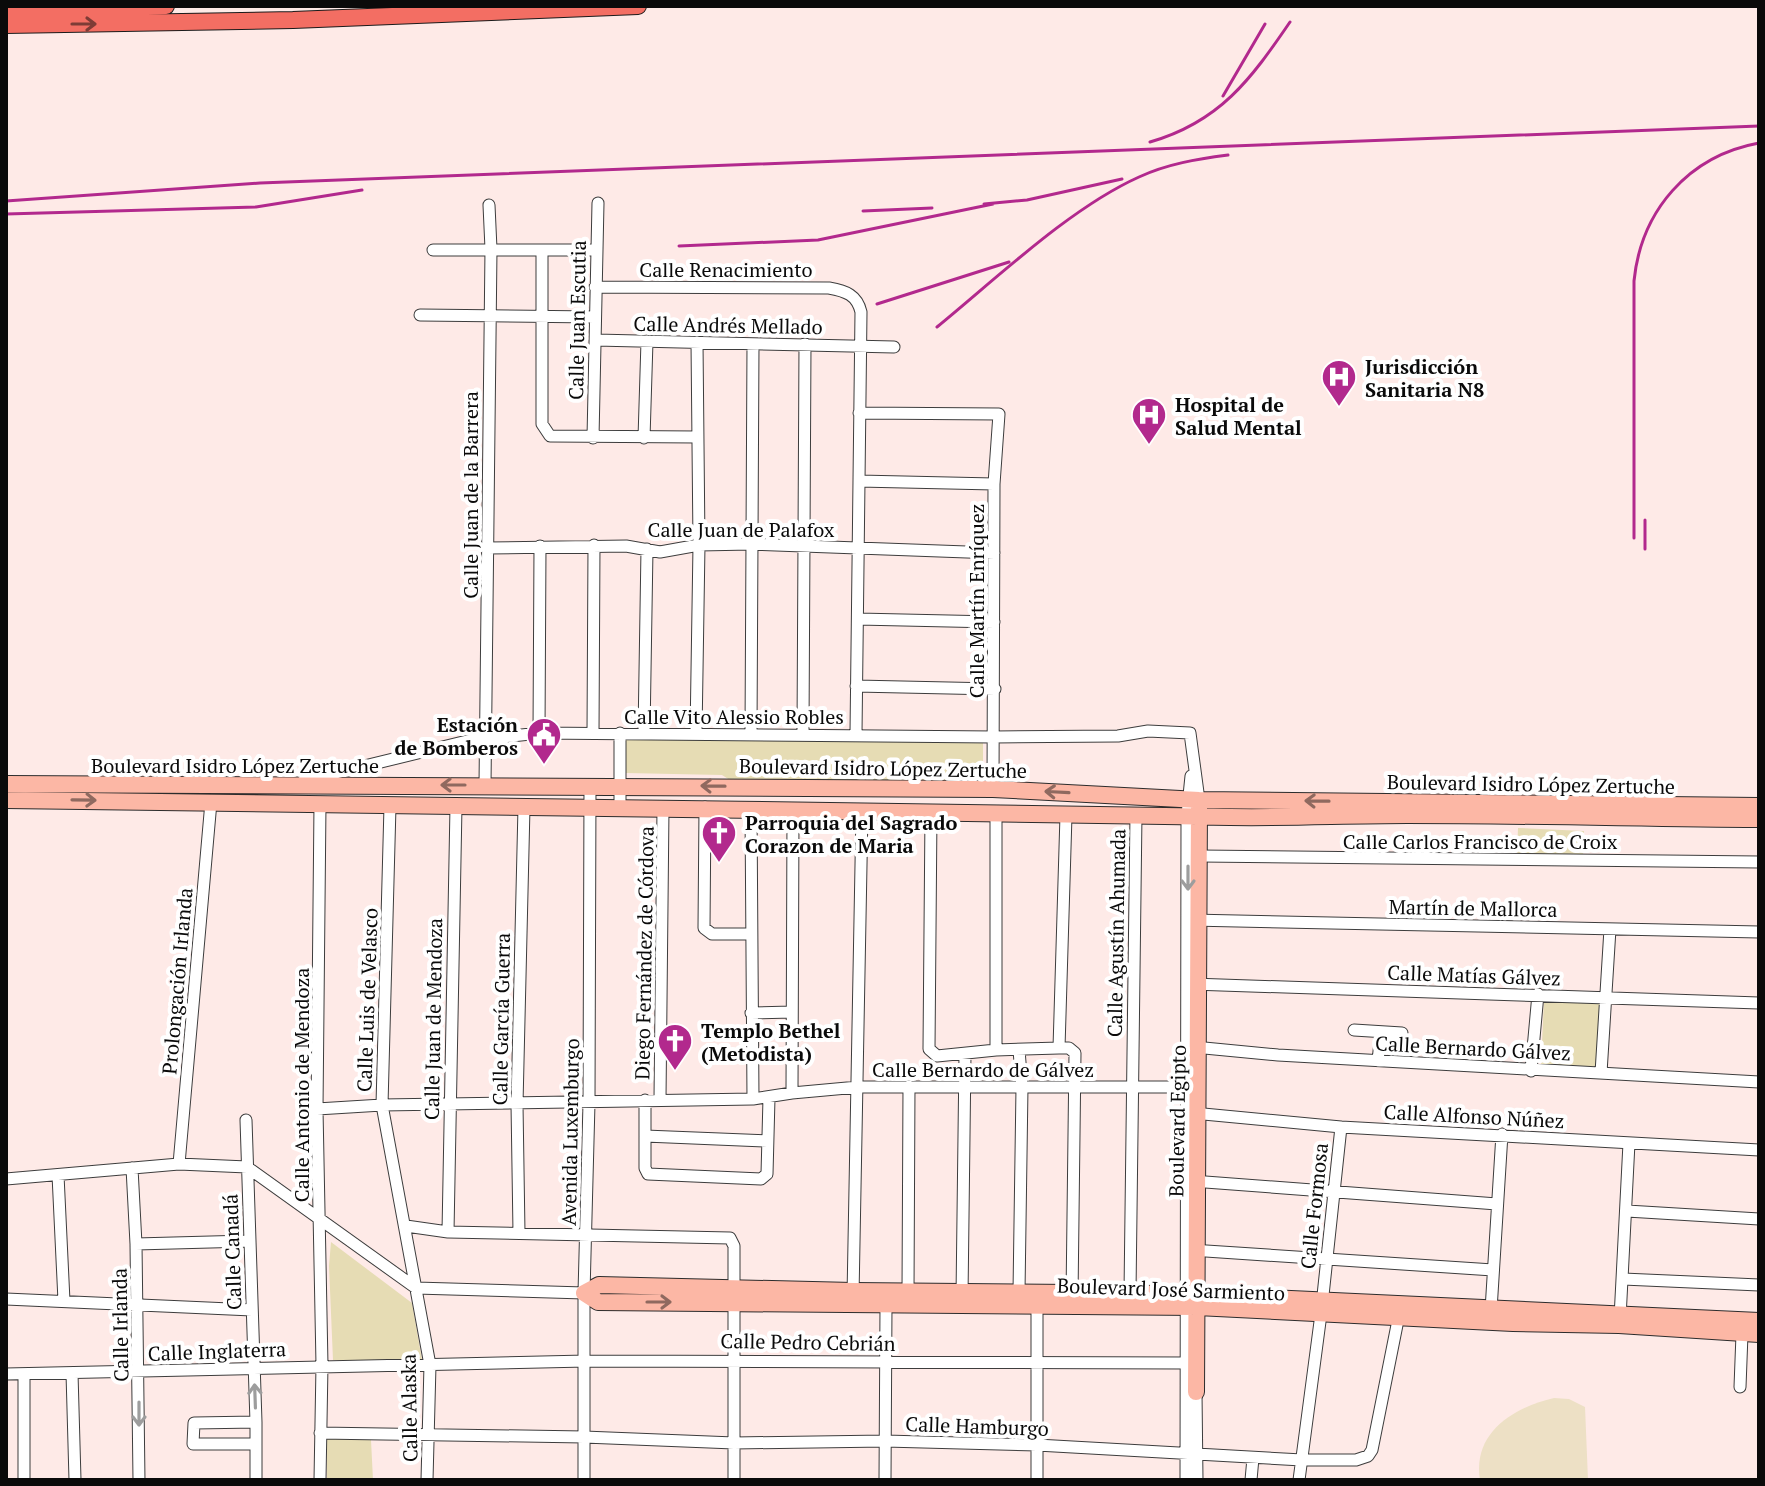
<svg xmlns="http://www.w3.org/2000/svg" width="1765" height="1486" font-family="'PT Serif',serif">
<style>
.grass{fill:#e6dcb4}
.pitch{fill:#ede0c5}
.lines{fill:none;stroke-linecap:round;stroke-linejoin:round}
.street-casing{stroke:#3d3d3d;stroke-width:13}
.secondary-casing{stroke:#2c2c2c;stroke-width:18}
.primary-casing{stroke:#1b1b1b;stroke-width:18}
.street{stroke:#fff;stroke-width:11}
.secondary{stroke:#fcb7a5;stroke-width:16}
.primary{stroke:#f36e63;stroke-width:16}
.rail{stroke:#b2298d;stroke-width:3}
.oneway{stroke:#7e3c36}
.oneway2{stroke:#8f695f}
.oneway3{stroke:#9d9d9d}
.labels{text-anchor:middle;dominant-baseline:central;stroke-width:8;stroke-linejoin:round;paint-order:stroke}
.street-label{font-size:20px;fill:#0a0a0a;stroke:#fff}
.poi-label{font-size:20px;font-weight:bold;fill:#0a0a0a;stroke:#fff;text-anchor:start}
</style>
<rect width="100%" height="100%" fill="#feeae7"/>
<path class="grass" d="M983 738V781L733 782 722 775 625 773 624 739Z
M1518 828 1584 831 1583 858 1517 855Z
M1544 1000 1605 1002 1601 1067 1541 1064Z
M331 1242 412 1303 422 1360H333L329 1266Z
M327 1437 371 1440 373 1480H327Z"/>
<path class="pitch" d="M1554 1398 1569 1399 1585 1407 1588 1480H1480C1472 1432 1515 1407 1554 1398Z"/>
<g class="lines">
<defs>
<path id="street" d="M433 250H596
M542 251V424L550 436 697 437
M595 287 829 288C846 291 857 295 861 312L856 734
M420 315 595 317
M596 340 894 347
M859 413 999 414 994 484 993 789
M593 438 598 203
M644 438 647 341
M859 481 994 484
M487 548 626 546 660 552 699 545 751 544 994 553
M858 619 994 622
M856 686 995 689
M539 733 540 546
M593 733 594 545
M620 733V807
M644 733 647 549
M803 733 805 344
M696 734 699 545 697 342
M751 734 753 344
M303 781 467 741 539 733 994 737 1118 736 1148 731 1190 733 1199 800
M485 785 491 249 489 205
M390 806 382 1105 430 1365 427 1480
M705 807 704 928 712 934H751
M751 809 753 1099
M931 812 929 1049 937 1056 996 1050 1059 1048H1069L1075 1053 1072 1298
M996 813V1050
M1200 856 1759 862
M1191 920 1759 932
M1192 984 1759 1003
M751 1013 792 1012
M1354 1030 1402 1033
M1194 1047 1278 1055 1759 1082
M1059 1048 1066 815
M1378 1061 1381 1032
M1531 1071 1538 994
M1601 1073 1610 929
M792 1093 793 811
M660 1099 663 808
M645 1100V1168L648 1174 761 1179 767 1174 769 1098
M317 1109 382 1105 753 1099 792 1093 858 1087H1186
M1193 1113 1341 1127 1759 1150
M246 1120 256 1422V1480
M645 1136 767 1141
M179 1164 211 802
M132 1168 136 1244 139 1480
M58 1175 64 1301
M6 1179 179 1164 247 1167 416 1288 584 1293
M1192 1181 1497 1204
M1627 1211 1759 1219
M406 1226 448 1232 730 1238 734 1246V1480
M448 1232 456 806
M519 1233 517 1104 524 807
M136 1244 248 1241
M1191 1250 1493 1270
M1623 1279 1759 1285
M908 1292 909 1086
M1019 1292 1022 1087 1019 1050
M1130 1293 1136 814
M853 1296 862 811
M962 1297 965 1055
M6 1299 252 1310
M1037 1306V1480
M1491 1310 1502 1134
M1620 1318 1629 1143
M72 1373 75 1480
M6 1374 586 1361 1187 1363
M24 1374V1480
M1740 1387 1742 1334
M1196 1392 1197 1480
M320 1433 584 1437 734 1443 885 1441 1037 1445 1302 1460H1356L1368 1456 1372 1450 1400 1310
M256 1444H193L194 1423 256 1422
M320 1480 322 1365 317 1109 320 804
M584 1480V1293L589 1103 590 785
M885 1480 886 1305
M1186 1480 1187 815 1191 776
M1251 1480 1253 1458
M1299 1480 1321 1314 1341 1127"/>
<path id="secondary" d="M6 784 993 789 1199 800 1759 806
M6 800C414 803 822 812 1230 817 1289 818 1348 815 1407 815 1524 815 1642 818 1759 819
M584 1293 598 1302 1197 1307 1513 1323 1619 1325 1759 1334
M584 1293 599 1285 853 1291 1186 1294 1759 1321
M1196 1392 1199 806"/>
<path id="primary" d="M6 11 166 6
M6 25 293 20 638 6"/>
</defs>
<use href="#street" class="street-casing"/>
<use href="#secondary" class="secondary-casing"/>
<use href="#primary" class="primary-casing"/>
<use href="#street" class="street"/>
<use href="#secondary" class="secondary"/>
<use href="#primary" class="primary"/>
<path class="rail" d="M1223 96 1265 24
M1150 142C1220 122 1251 79 1290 22
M6 201 260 183 1759 126
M984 204 1027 200 1122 179
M863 211 932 208
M6 214 256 207 362 190
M679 246 818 240 993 204
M877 304 1009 262
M937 327C997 278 1070 208 1139 177 1167 164 1197 159 1228 155
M1645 520V549
M1634 538V281C1641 211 1688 156 1759 143"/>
</g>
<defs><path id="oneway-shaft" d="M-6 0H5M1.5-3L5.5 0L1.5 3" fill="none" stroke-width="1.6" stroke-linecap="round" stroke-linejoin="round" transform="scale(2)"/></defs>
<use class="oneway" href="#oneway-shaft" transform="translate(84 24)"/>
<g class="oneway2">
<use href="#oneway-shaft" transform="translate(453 785) rotate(180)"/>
<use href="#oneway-shaft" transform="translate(713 786) rotate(-179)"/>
<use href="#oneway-shaft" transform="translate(1057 792) rotate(-177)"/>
<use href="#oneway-shaft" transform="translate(84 800) rotate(1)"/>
<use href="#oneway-shaft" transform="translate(1317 801) rotate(-179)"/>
<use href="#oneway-shaft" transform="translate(659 1302)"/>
</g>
<g class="oneway3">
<use href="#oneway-shaft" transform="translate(1188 878) rotate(90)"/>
<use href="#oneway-shaft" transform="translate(255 1396) rotate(-92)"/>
<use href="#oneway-shaft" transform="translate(139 1414) rotate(90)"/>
</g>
<defs>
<symbol id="hospital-pin" viewBox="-11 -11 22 30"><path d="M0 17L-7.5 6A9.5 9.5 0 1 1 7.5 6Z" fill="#b2298d" stroke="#fff"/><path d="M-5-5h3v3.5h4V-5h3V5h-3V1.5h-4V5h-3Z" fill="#fff"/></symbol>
<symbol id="civic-pin" viewBox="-11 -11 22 30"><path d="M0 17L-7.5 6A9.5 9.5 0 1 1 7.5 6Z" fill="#b2298d" stroke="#fff"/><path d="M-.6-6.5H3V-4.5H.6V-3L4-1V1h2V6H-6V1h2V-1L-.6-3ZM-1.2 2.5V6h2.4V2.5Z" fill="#fff"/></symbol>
<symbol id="church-pin" viewBox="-11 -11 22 30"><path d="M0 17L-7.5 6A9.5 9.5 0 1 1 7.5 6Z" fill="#b2298d" stroke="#fff"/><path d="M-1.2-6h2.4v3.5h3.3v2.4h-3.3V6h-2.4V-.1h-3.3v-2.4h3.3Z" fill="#fff"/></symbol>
</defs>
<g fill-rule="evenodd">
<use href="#hospital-pin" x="1319" y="357" width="40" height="54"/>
<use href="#hospital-pin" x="1129" y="395" width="40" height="54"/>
<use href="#civic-pin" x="524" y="715" width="40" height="54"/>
<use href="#church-pin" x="699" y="813" width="40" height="54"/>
<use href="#church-pin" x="655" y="1021" width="40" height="54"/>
</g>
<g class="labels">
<g class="street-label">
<text x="726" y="269">Calle Renacimiento</text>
<text transform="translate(577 320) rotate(-89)">Calle Juan Escutia</text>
<text transform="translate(728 325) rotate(1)">Calle Andrés Mellado</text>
<text transform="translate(470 495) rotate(-90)">Calle Juan de la Barrera</text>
<text x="741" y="529">Calle Juan de Palafox</text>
<text transform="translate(976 601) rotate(-90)">Calle Martín Enríquez</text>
<text x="734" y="716">Calle Vito Alessio Robles</text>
<text x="235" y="765">Boulevard Isidro López Zertuche</text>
<text transform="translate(883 768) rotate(1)">Boulevard Isidro López Zertuche</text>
<text transform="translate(1531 784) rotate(1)">Boulevard Isidro López Zertuche</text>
<text x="1480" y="841">Calle Carlos Francisco de Croix</text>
<text transform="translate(1473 908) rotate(1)">Martín de Mallorca</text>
<text transform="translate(1116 933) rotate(-89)">Calle Agustín Ahumada</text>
<text transform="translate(644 953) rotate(-89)">Diego Fernández de Córdova</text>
<text transform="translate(1474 975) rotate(2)">Calle Matías Gálvez</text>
<text transform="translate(177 981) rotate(-85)">Prolongación Irlanda</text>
<text transform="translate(367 1000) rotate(-88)">Calle Luis de Velasco</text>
<text transform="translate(433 1019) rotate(-89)">Calle Juan de Mendoza</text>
<text transform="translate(501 1019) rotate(-89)">Calle García Guerra</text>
<text transform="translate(1473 1048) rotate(3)">Calle Bernardo Gálvez</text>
<text x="983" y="1069">Calle Bernardo de Gálvez</text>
<text transform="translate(301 1085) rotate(-90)">Calle Antonio de Mendoza</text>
<text transform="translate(1474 1116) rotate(3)">Calle Alfonso Núñez</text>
<text transform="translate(1177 1121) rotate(-89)">Boulevard Egipto</text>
<text transform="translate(570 1132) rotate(-89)">Avenida Luxemburgo</text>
<text transform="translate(1314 1206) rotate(-84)">Calle Formosa</text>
<text transform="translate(232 1252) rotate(-92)">Calle Canadá</text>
<text transform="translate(1171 1289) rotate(2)">Boulevard José Sarmiento</text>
<text transform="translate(120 1325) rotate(-91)">Calle Irlanda</text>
<text transform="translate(808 1342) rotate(1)">Calle Pedro Cebrián</text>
<text transform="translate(217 1351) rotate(-2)">Calle Inglaterra</text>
<text transform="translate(409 1408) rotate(-91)">Calle Alaska</text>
<text transform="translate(977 1426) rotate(2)">Calle Hamburgo</text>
</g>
<g class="poi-label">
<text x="1365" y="366">Jurisdicción<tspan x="1365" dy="23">Sanitaria N8</tspan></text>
<text x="1175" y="404">Hospital de<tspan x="1175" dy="23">Salud Mental</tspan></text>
<text x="518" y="724" text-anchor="end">Estación<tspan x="518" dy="23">de Bomberos</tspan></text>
<text x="745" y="822">Parroquia del Sagrado<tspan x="745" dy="23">Corazon de Maria</tspan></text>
<text x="701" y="1030">Templo Bethel<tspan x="701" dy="23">(Metodista)</tspan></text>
</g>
</g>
<rect width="1765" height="1486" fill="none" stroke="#0a0a0a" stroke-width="16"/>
</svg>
